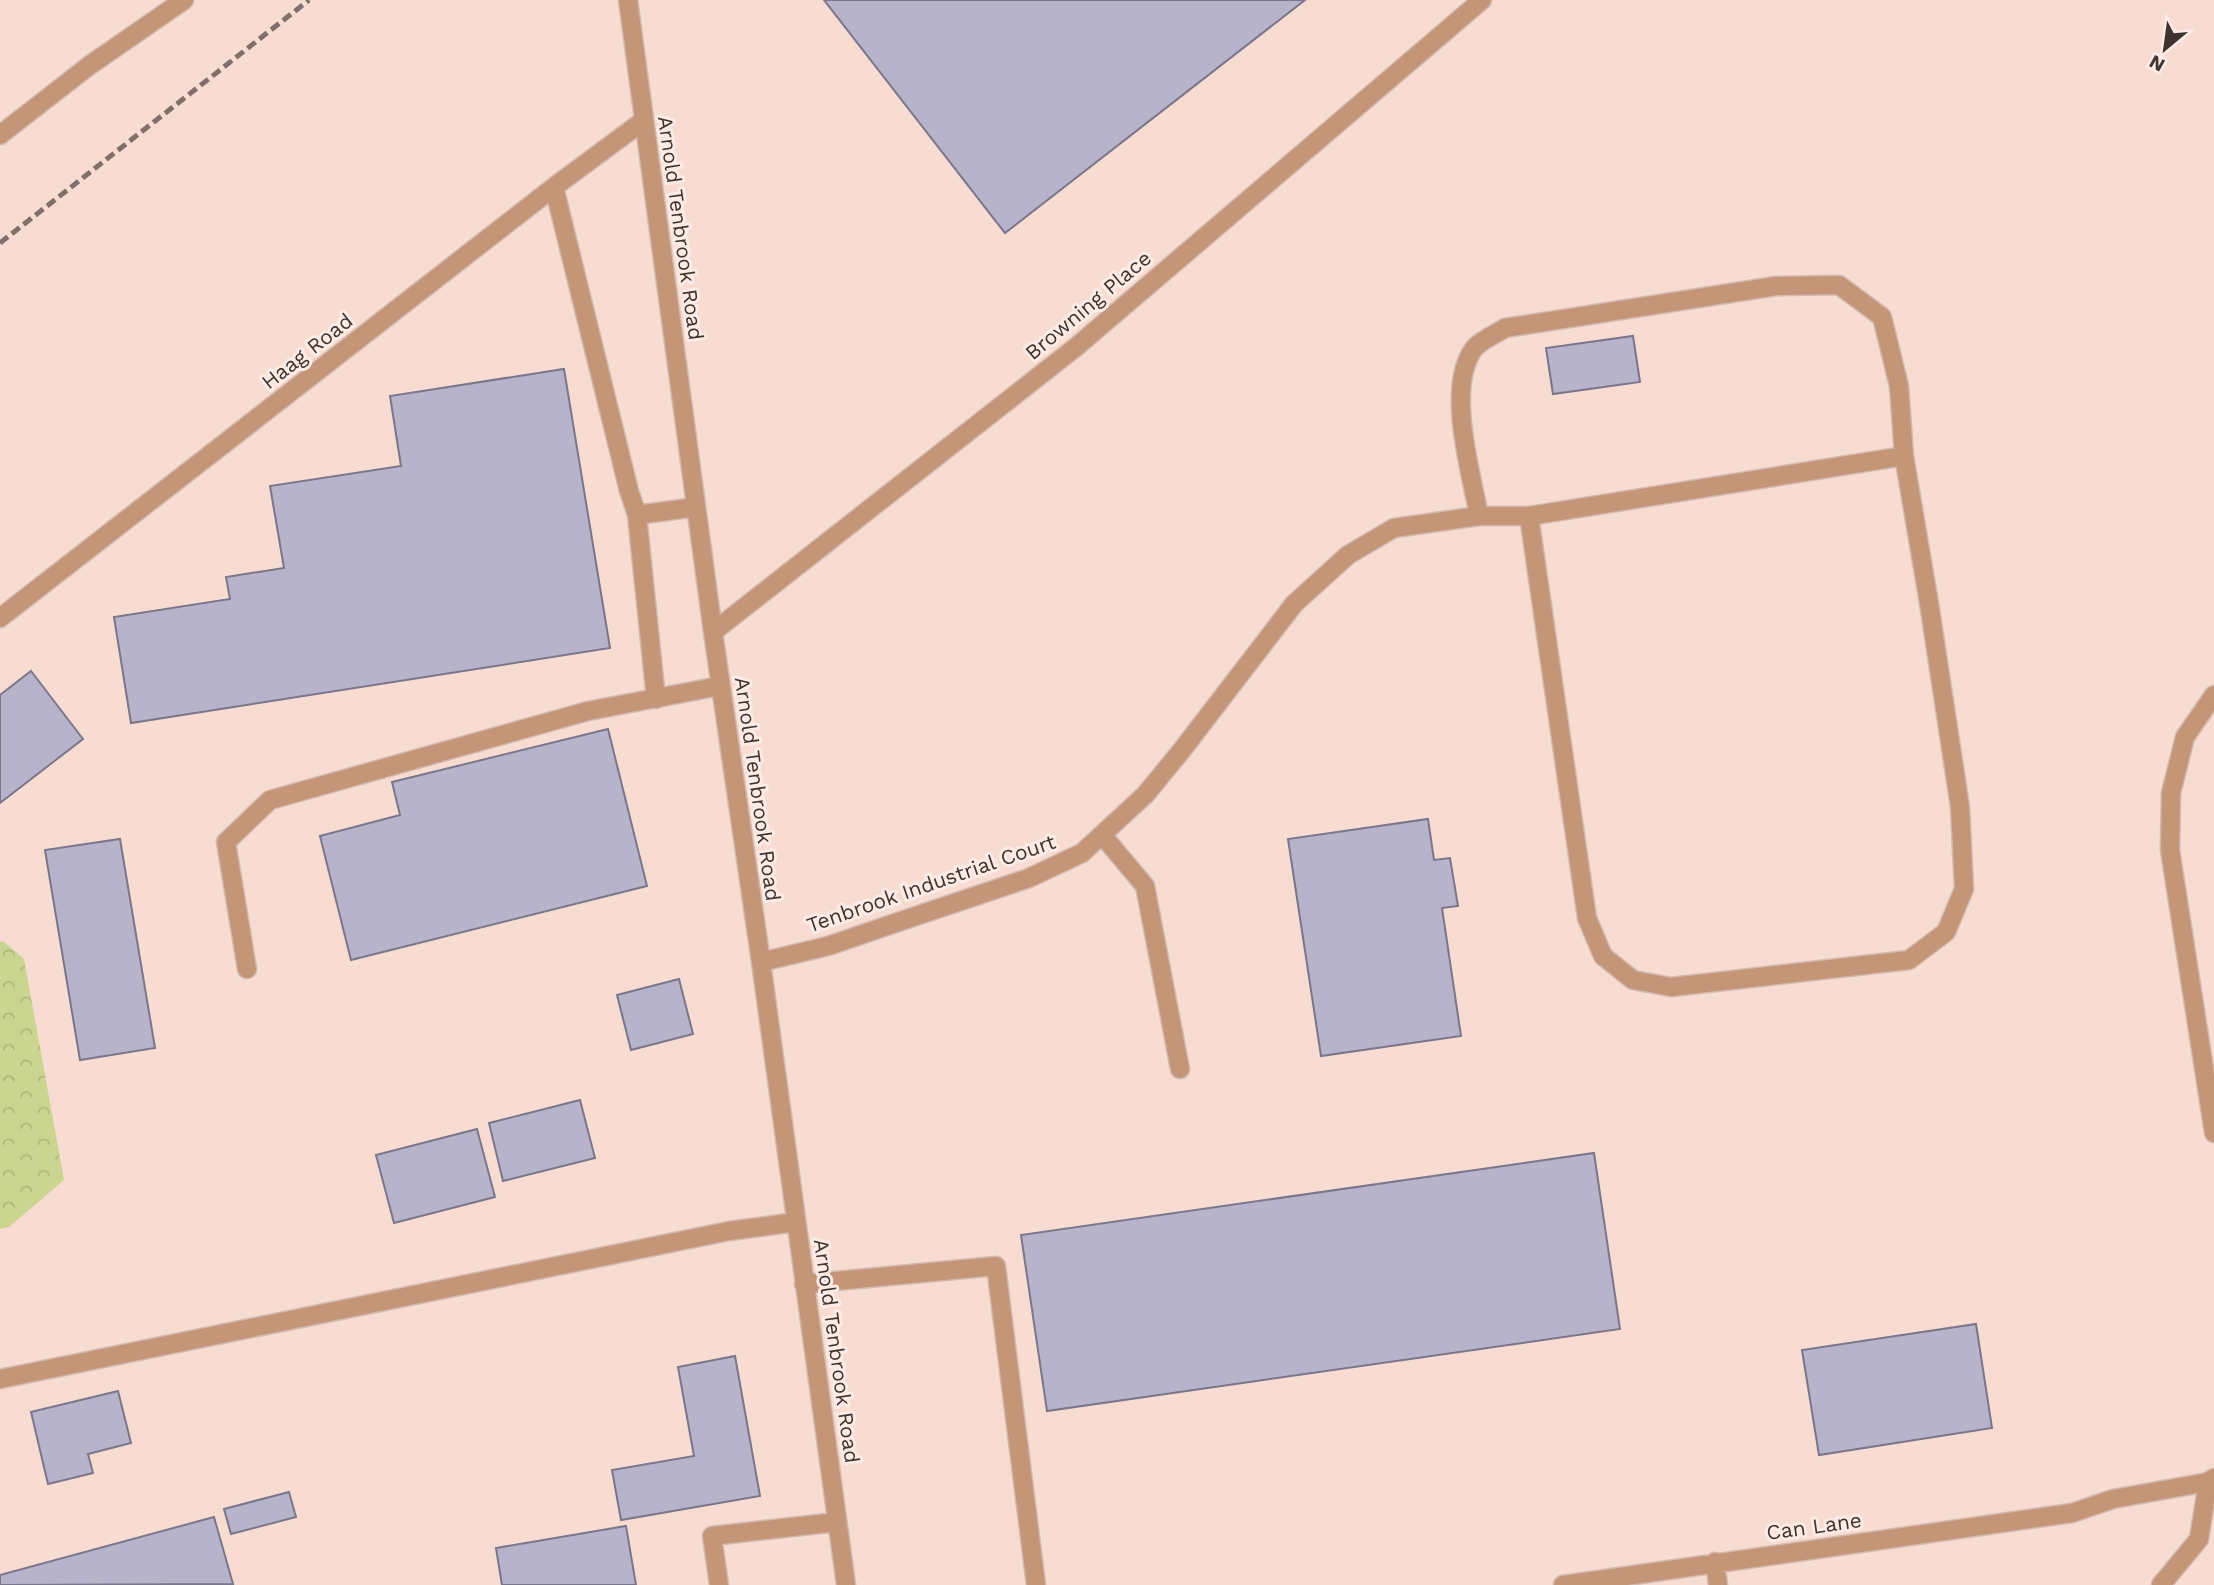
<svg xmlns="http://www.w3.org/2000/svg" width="2214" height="1585" font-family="'Work Sans',sans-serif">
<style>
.forest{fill:url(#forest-crowns)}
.building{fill:#b7b3cb;stroke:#7a768c;stroke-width:2}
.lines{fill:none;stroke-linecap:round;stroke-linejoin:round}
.minor-casing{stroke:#d3bab1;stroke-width:21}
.minor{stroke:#c59577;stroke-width:18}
.rail{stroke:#817069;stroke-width:5;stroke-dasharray:10 5;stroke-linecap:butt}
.labels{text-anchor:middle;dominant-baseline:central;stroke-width:6;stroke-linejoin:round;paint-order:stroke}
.street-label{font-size:21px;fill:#3e332f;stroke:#fdece5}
</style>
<defs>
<pattern id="forest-crowns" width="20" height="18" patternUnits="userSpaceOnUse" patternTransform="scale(1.75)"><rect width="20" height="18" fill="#cad58f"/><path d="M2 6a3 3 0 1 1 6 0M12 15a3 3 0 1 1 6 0" fill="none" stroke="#afb77c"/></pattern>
</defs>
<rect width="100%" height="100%" fill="#f8dcd1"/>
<path class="forest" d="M3 941 24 959 64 1180 9 1227 0 1229V942Z"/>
<path class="building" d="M824 0H1305L1005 233Z
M1633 336 1640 382 1553 394 1546 348Z
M564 369 610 648 131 723 114 617 230 599 226 577 284 568 270 486 401 466 390 396Z
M31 671 83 739 0 803V695Z
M608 729 647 886 351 960 320 836 400 815 392 782Z
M1428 819 1434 860 1450 858 1458 906 1442 908 1461 1036 1321 1056 1288 839Z
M120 839 155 1048 80 1060 45 850Z
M679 979 693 1034 631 1050 617 995Z
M580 1100 595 1158 503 1181 489 1123Z
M477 1129 495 1197 394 1223 376 1155Z
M1594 1153 1620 1329 1047 1411 1021 1235Z
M1976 1324 1992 1428 1819 1455 1802 1350Z
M735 1356 760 1496 621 1520 612 1470 694 1456 678 1367Z
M118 1391 131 1443 88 1454 93 1473 48 1484 31 1412Z
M289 1492 296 1517 231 1534 224 1509Z
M214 1517 233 1584 0 1585V1575Z
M626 1526 636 1585H502L496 1548Z"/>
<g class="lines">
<defs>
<path id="minor" d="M628 0 713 632 761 962 846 1585
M0 135 90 65 184 0
M554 187 629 491 637 515
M1479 516C1471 472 1446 389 1473 350 1479 341 1496 334 1505 328L1776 286 1839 285 1882 317 1899 386 1904 456 1929 603 1960 807 1964 889 1946 932 1909 960 1671 987 1633 980 1603 956 1587 918 1529 516
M0 618 554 187 643 121
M713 632 1076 347 1482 0
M2214 695 2185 737 2171 793 2170 850 2214 1133
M656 699 637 515 696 507
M1103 836 1145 886 1180 1069
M761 962 828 946 913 917 1029 878 1082 853 1145 795 1182 750 1294 604 1348 555 1394 528 1479 516H1529L1904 456
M247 969 226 842 270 800 588 711 720 686
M804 1284 996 1266 1036 1585
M0 1379 729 1231 796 1222
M1715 1562 1718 1585
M719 1585 712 1536 837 1522
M1563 1585 2072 1513 2113 1499 2208 1482 2214 1478
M2161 1585 2199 1539 2208 1482"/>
</defs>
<use href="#minor" class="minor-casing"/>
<use href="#minor" class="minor"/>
<path class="rail" d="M0 243 309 0"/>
</g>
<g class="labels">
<g class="street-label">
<text transform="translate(681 228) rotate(82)">Arnold Tenbrook Road</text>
<text transform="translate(1088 305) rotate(-40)">Browning Place</text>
<text transform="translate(307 351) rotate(-38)">Haag Road</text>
<text transform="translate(758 789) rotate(82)">Arnold Tenbrook Road</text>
<text transform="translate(931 883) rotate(-19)">Tenbrook Industrial Court</text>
<text transform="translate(837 1351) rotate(82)">Arnold Tenbrook Road</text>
<text transform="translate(1814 1526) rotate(-8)">Can Lane</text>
</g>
</g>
<g transform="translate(2165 49) rotate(209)" stroke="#fdece5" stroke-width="5" paint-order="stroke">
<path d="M0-5L12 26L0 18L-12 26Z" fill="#3e332f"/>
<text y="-10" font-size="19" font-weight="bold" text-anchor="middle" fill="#3e332f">N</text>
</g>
</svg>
